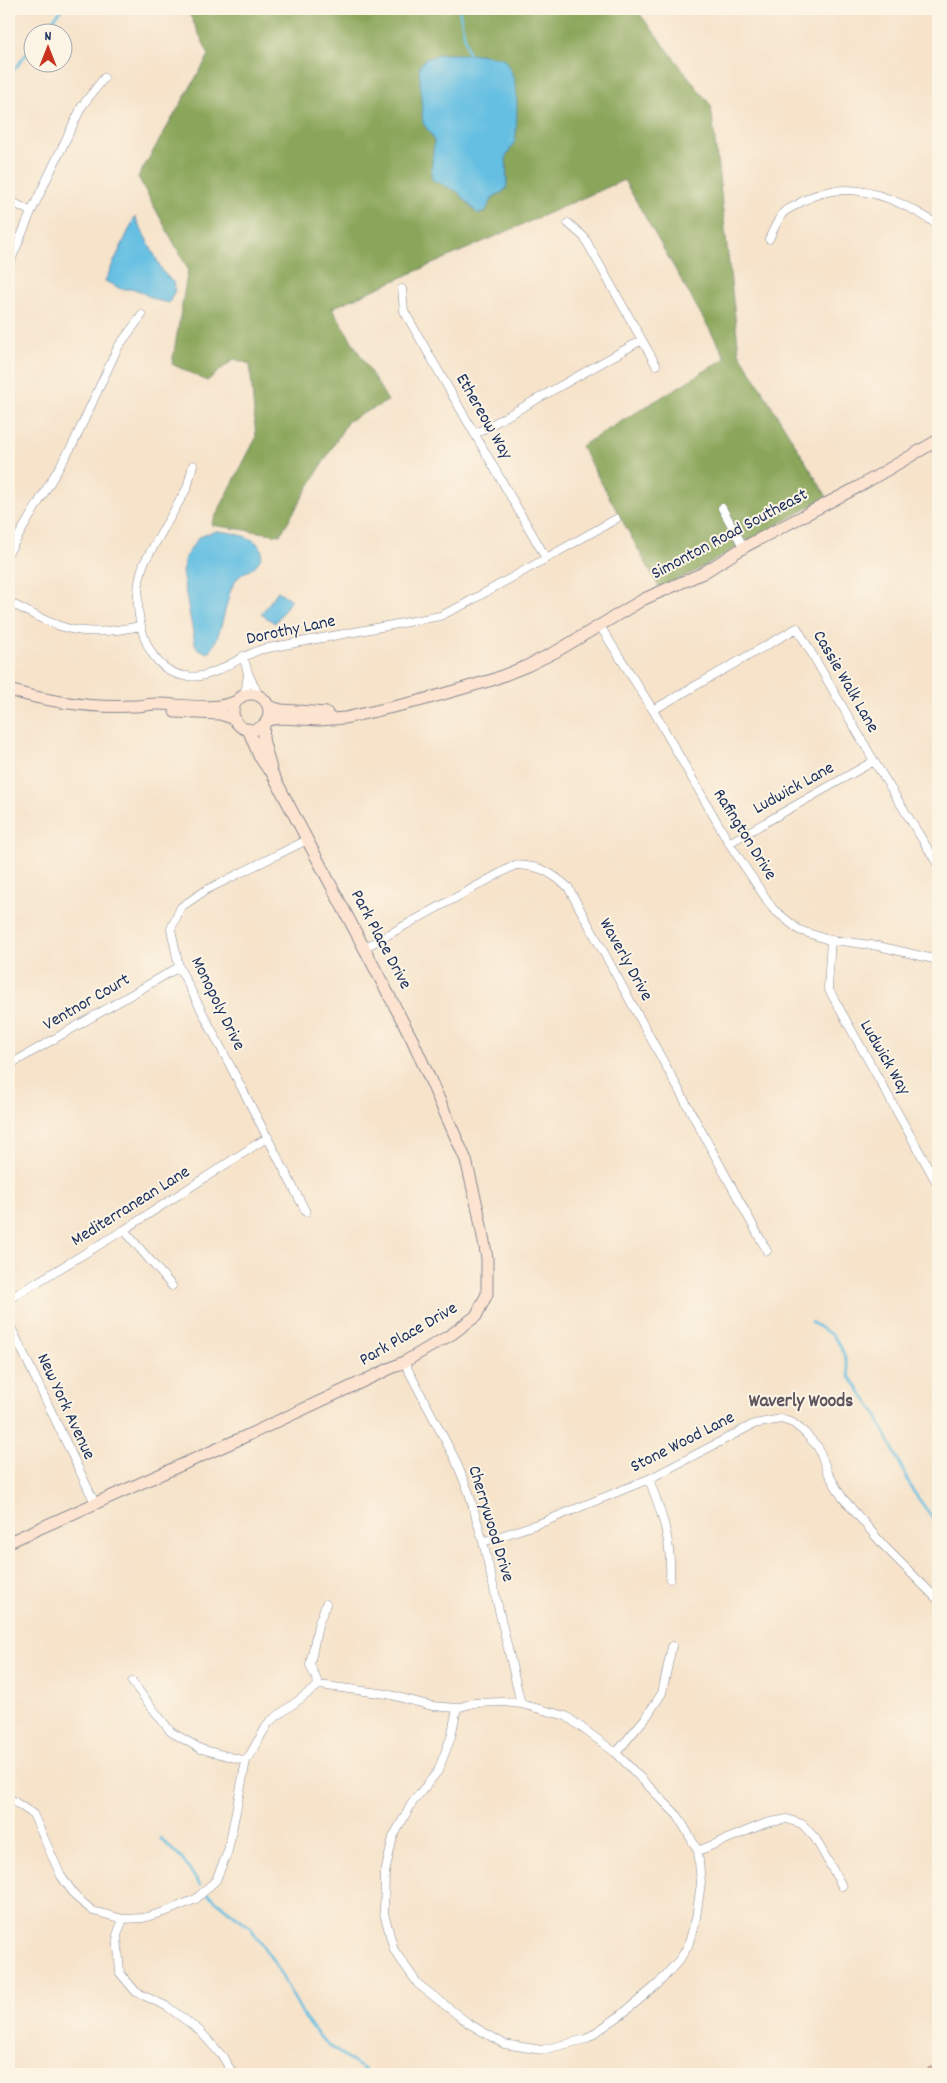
<svg xmlns="http://www.w3.org/2000/svg" width="947" height="2083" font-family="Dekko,sans-serif">
<style>
.forest{fill:#8aa65a;stroke:#526a5c}
.water{fill:#65bfe2;stroke:#4077a0}
.lines{fill:none;stroke-linecap:round;stroke-linejoin:round}
.stream{stroke:#65bfe2;stroke-width:2.5}
.street-casing{stroke:#888994;stroke-width:9}
.secondary-casing{stroke:#888994;stroke-width:13}
.highway-casing{stroke:#888994;stroke-width:17}
.street{stroke:#fff;stroke-width:8}
.secondary{stroke:#fde4d0;stroke-width:11}
.highway{stroke:#f9bc8a;stroke-width:15}
.labels{text-anchor:middle;dominant-baseline:central;stroke-width:4;stroke-linejoin:round;paint-order:stroke}
.street-label{font-size:18px;fill:#1b2f5e;stroke:#fcf5e5}
.neighbourhood-label{font-size:19px;font-weight:bold;fill:#5f575f;stroke:#fcf5e5}
</style>
<rect width="100%" height="100%" fill="#fcf5e5"/>
<filter id="ink" filterUnits="userSpaceOnUse"><feTurbulence type="fractalNoise" baseFrequency=".02" numOctaves="2"/><feDisplacementMap in="SourceGraphic" scale="10" xChannelSelector="R" yChannelSelector="G"/><feConvolveMatrix kernelMatrix="1 2 1 2 8 2 1 2 1" color-interpolation-filters="sRGB"/></filter>
<filter id="wash" filterUnits="userSpaceOnUse"><feTurbulence type="fractalNoise" baseFrequency=".0096" numOctaves="4" result="noise"/><feDisplacementMap in="SourceGraphic" scale="20" xChannelSelector="R" yChannelSelector="G"/><feGaussianBlur stdDeviation="1.12" result="paint"/><feColorMatrix in="noise" values="0 0 0 0 0 0 0 0 0 0 0 0 0 0 0 0 0 1.4 0 .05"/><feComposite in="paint" operator="in"/></filter>
<g filter="url(#wash)">
<rect width="100%" height="100%" fill="#f6e3ca"/>
<path class="forest" d="M187 9H636L711 106 739 352 827 497 692 573 659 587 581 446 726 358 624 180 332 308 388 401 348 421 280 535 211 525 256 438 250 364 234 359 207 381 172 364 188 269 138 177 209 55Z"/>
<path class="water" d="M440 54H478L503 58C520 79 517 107 516 133L515 141 506 157 507 186 504 191 493 197 485 212 478 214 458 192 433 180 431 176 434 142 432 136 423 123 419 67 425 59Z
M135 217 163 272 174 283 175 290 169 303 156 300 135 289H121L105 281Z
M216 531C233 532 278 540 256 565 249 573 240 571 233 585 230 590 229 597 227 603 224 614 217 647 208 653L198 649 195 643 182 573 185 557 199 537Z
M278 591 291 600 275 623 261 614Z"/>
<g class="lines">
<path class="stream" d="M459 9 468 54
M43 32 62 9
M9 76 32 47
M811 1322 832 1335 840 1345 845 1357 850 1377 875 1412 913 1491 938 1525
M160 1838 182 1859 200 1885
M206 1893 250 1927 274 1962 306 2020 320 2037 335 2050 371 2074"/>
</g>
</g>
<g filter="url(#ink)">
<g class="lines">
<defs>
<path id="street" d="M9 200 31 212
M568 223 584 237 656 365
M769 239C773 231 778 218 784 212 789 208 796 206 801 202 847 175 898 198 938 225
M9 265 31 212 82 106 104 78
M402 289 404 311 546 558
M475 434 642 340
M193 465 187 488 144 563C128 603 142 684 200 676 221 673 241 655 263 649L440 616 463 605 616 519
M722 508 744 548
M9 552 73 444 118 347 142 315
M9 602C64 631 78 638 141 626
M600 626 653 710 729 843 773 909 799 930 826 939 878 946 938 960
M243 656 248 673 259 696
M241 697 246 689 248 673
M653 710 797 628 874 761 938 865
M729 843 874 761
M831 939 828 988 938 1185
M364 948 515 865C541 866 549 871 568 887L767 1251
M9 1065 179 967
M306 1212 179 967 171 929 181 907 206 890 307 840
M124 1230 172 1286
M9 1299 124 1230 268 1137
M9 1323 95 1503
M404 1362 455 1459 469 1493 483 1542 521 1704
M649 1479C662 1514 672 1541 670 1579
M483 1542 546 1521 649 1479 754 1424 781 1419 793 1423 804 1432 818 1447 828 1473 842 1497 884 1546 938 1600
M132 1682 171 1732 201 1749 246 1761
M319 1685 310 1665 318 1625 326 1604
M616 1753 647 1716 662 1693 672 1646
M9 1798 33 1814 61 1876 77 1898 93 1911 123 1919 143 1918 167 1911 196 1899 216 1880 228 1851 246 1761 269 1722 319 1685 387 1694 432 1706 457 1708 474 1703 503 1702 521 1704 566 1716 616 1753 678 1816 698 1851 701 1883 696 1918 688 1946 680 1959 658 1984 621 2015 586 2039 542 2050 504 2044 468 2023 418 1984 394 1950 384 1913 385 1873 393 1837 412 1803 438 1771 451 1737 457 1708
M698 1851 766 1823 787 1819 802 1824 815 1838 842 1886
M123 1919 117 1935 120 1973 136 1992 168 2007 200 2031 223 2057 233 2074"/>
<path id="secondary" d="M937 9 938 10
M9 690C49 702 93 708 134 706 142 706 149 704 157 704 182 704 213 712 237 701
M233 712a18 18 0 1 1 36 0a18 18 0 1 1-36 0Z
M268 706 281 710 327 713
M175 712 220 714 235 719
M267 720 281 718 319 720 345 718 419 701 492 680 527 666 557 651 644 599 703 573 746 546 858 487 938 440
M248 729 259 756 268 769
M9 1542 244 1437 404 1362 452 1334 476 1316 487 1294V1258L478 1210 466 1160 412 1039 272 773 263 739 264 725"/>
<path id="highway" d="M934 2074 938 2072"/>
</defs>
<use href="#street" class="street-casing"/>
<use href="#secondary" class="secondary-casing"/>
<use href="#highway" class="highway-casing"/>
<use href="#street" class="street"/>
<use href="#secondary" class="secondary"/>
<use href="#highway" class="highway"/>
</g>
</g>
<g class="labels">
<g class="street-label">
<text transform="translate(483 417) rotate(60)">Ethereow Way</text>
<text transform="translate(730 535) rotate(-28)">Simonton Road Southeast</text>
<text transform="translate(291 631) rotate(-12)">Dorothy Lane</text>
<text transform="translate(845 682) rotate(60)">Cassie Walk Lane</text>
<text transform="translate(794 789) rotate(-29)">Ludwick Lane</text>
<text transform="translate(744 835) rotate(58)">Rafington Drive</text>
<text transform="translate(380 940) rotate(62)">Park Place Drive</text>
<text transform="translate(625 960) rotate(61)">Waverly Drive</text>
<text transform="translate(87 1003) rotate(-30)">Ventnor Court</text>
<text transform="translate(217 1004) rotate(64)">Monopoly Drive</text>
<text transform="translate(884 1058) rotate(60)">Ludwick Way</text>
<text transform="translate(131 1207) rotate(-32)">Mediterranean Lane</text>
<text transform="translate(409 1335) rotate(-30)">Park Place Drive</text>
<text transform="translate(65 1407) rotate(65)">New York Avenue</text>
<text transform="translate(683 1443) rotate(-27)">Stone Wood Lane</text>
<text transform="translate(490 1524) rotate(73)">Cherrywood Drive</text>
</g>
<g class="neighbourhood-label">
<text x="801" y="1402">Waverly Woods</text>
</g>
</g>
<rect width="947" height="2083" fill="none" stroke="#fcf5e5" stroke-width="30"/>
<g transform="translate(48 48)"><circle r="24" fill="#fcf5e5" stroke="#a2a6af"/>
<path d="M0-4L9 19L0 12L-9 19Z" fill="#c8321e"/>
<text y="-8" font-size="14" font-weight="bold" text-anchor="middle" fill="#1b2f5e">N</text>
</g>
</svg>
